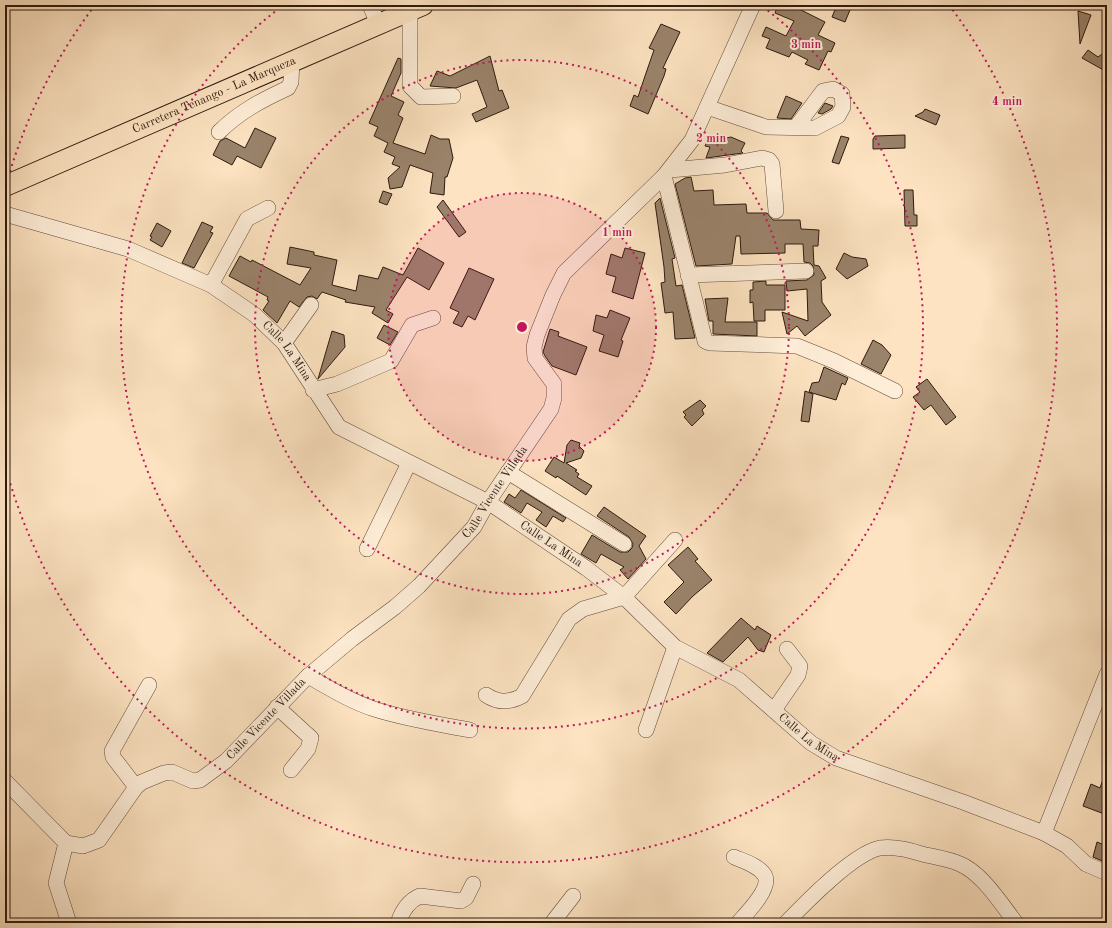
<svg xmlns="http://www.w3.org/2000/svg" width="1112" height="928" font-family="'Old Standard TT',serif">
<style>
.building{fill:#9a836b;stroke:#2e1a0e}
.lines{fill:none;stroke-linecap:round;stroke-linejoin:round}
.minor-casing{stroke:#624c3b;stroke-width:16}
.major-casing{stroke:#2e1a0e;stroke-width:22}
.minor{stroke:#feedd7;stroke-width:15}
.major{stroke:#fde3c1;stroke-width:20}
.ring{fill:none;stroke:#c2185b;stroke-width:2;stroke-dasharray:2 4}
.labels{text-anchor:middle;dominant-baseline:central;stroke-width:4;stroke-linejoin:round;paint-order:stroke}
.street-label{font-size:12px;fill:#2e1a0e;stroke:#feedd7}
.centre{fill:#c2185b;stroke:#feedd7;stroke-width:2}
.ring-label{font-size:12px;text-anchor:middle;font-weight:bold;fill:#c2185b;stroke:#feedd7;stroke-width:4;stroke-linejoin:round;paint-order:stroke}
</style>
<rect width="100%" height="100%" fill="#fde3c1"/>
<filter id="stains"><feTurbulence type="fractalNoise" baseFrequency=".005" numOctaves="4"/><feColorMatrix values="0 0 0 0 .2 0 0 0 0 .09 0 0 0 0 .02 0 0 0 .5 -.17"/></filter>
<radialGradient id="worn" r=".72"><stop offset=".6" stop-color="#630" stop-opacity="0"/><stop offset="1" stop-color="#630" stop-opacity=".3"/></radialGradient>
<path class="building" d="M778 5H798L797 8 825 22 818 35 835 43 831 52 828 51 819 70 805 64 808 60 792 52 789 57 766 48 770 39 762 36 766 27 786 36 794 21 775 13Z
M837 5H852L845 22 832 17Z
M1078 11 1091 15 1080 44Z
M661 24 680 32 663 68 666 69 664 76 648 114 630 106 634 95 638 97 645 76 654 50 649 48Z
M1088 50 1098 57 1102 54 1107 56V72L1082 58Z
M490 56 499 91 502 90 509 108 476 122 472 114 487 107 477 80 456 88 430 86 437 71 450 76Z
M398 58 401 59V73L391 96 404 102 398 115 403 118 393 143 425 154 431 135 440 139H449L453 158 447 177H445L444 195 430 193 433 173 410 165 402 187 390 189 388 178 400 167 392 164 395 157 384 152 388 143 374 136 378 127 369 123Z
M786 96 802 103 791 119 777 118Z
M825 103 833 106 831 109 822 114 818 113Z
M925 109 940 115 936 125 915 116 923 112Z
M255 128 276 138 261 168 237 156 232 165 213 155 220 141 226 138 245 148Z
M905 135V148L873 149V139L875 136Z
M841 136 849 138 839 164 832 162Z
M709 137 724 143 726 138 731 137 745 143 741 151 743 153 706 158 710 147 705 146Z
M691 177 694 191 713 190 714 205 746 204 747 213H767L773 220H800L801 229 819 230 818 246H813L814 265 819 266 826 278 821 281 822 302 831 315 805 336 797 326 787 334 782 312 808 321 807 289 787 291 786 281 807 280 814 275 813 266 810 263 804 262 803 244H785V253L741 254 740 236H736L732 264 696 266 675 184 685 178Z
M904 190H913L914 215H917V226H905Z
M383 191 392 194 387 205 379 202Z
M660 198 675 258 672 259 676 286 682 285 695 338 675 339 673 312 665 313 661 283 665 282 664 267 655 203Z
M443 200 466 232 459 237 437 207Z
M202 222 213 227 210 232 213 233 194 268 182 263Z
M157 223 171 231 162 247 150 240 152 237 150 236Z
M290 247 314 252V255L337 260 332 285 356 291 359 275 378 279 383 267 403 275 418 248 444 263 429 290 407 277 386 310 393 314 388 323 372 313 375 307 345 302 346 300 322 292 317 299 312 296 307 297 299 307 290 301 277 323 263 310 269 301 267 300 268 297 229 276 240 256 251 262 252 260 300 285 311 268 287 264Z
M625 248 645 253 633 299 612 292 616 277 606 274 611 254 622 258Z
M844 253 852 257 866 259 868 266 847 279 836 269Z
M469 268 494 279 475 320 468 316 462 327 453 323 459 312 450 308Z
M766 281V285H785V310H765V321H754L753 302 750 303V290H753V282Z
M728 298 725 322H757V336L713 334V321H709L705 299Z
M610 310 630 318 621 340 623 341 618 357 599 351 604 335 593 331 596 315 607 318Z
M384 325 398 332 390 345 377 338Z
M550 329 559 332 558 336 587 347 576 375 552 366 545 356 543 352Z
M332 331 344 335 345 347 318 379Z
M873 340 882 345 891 355 881 374 861 364Z
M824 367 848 378 845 385 842 383 836 400 809 392 812 383 819 382Z
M927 379 956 417 946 425 931 405 924 410 913 397 920 392 916 387Z
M805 391 813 394 809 422 801 421Z
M700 400 706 406 702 410 704 414 692 426 684 417 686 415 683 412Z
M571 440 580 443 579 446 584 451 581 458 566 463 577 470 575 471 579 474 577 477 592 486 586 495 557 476 556 478 545 471 554 457 564 463 567 445Z
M521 490 566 518 563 522 553 516 546 527 536 520 542 512 527 503 521 513 504 502 509 494 515 498Z
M604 507 646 536 639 546 646 559 628 579 620 570 624 567 601 554 596 563 581 554 592 535 620 552H628L632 548 633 544 629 537 597 516Z
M688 547 698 559 695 561 712 580 693 596 676 614 664 602 684 582 668 565Z
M741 618 755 630 757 626 771 635 764 652 758 650 748 637 723 662 707 653Z
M1106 771H1107V815L1083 806 1091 784 1100 788Z
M1097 842 1107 846V863L1093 857Z"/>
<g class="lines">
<defs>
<g id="minor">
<path d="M370 5 378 24"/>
<path d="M410 10V86L421 97 453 96"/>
<path d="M707 107 766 127 815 128 838 116 843 107 842 94 833 89 823 91 796 127"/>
<path d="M219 132C239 112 262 100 288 88L291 82 292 61"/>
<path d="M670 170 725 165 762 158 769 160 772 164 776 211"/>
<path d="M664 176 705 341 710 343 797 346 834 361 895 391"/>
<path id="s1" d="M5 214 128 249 211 285 255 315 284 343 339 427 488 502 586 568 624 597 675 647 739 680 811 743 836 758 963 802 1044 833 1067 846 1086 864 1107 873"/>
<path d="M688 275 806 271"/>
<path d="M211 285 247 219 268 208"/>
<path d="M284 343 311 305"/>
<path d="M313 390 337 384 391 361 412 325 433 318"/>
<path d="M508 472 624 544"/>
<path d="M367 549 409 463"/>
<path d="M308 676C329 688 350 701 374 709 405 719 438 724 470 730"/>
<path d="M486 695C498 703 509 703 522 696L569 619 583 609 624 597 675 540"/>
<path d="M277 707 311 738 308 749 291 770"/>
<path d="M774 710 798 675 800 666 787 649"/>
<path d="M646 730 675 647"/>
<path d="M5 781 66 843"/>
<path d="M136 787 113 757 112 751 149 685"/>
<path d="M1044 833 1107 674"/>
<path id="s2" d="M66 843 83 846 99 840 136 787 142 782 164 773 172 772 193 781 200 780 226 761 308 676 352 639 395 607 419 586 474 527 488 502 551 409 554 398V384L535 358 534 347 537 335 553 295 564 273 664 176 692 140 753 5"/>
<path d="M66 843 56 883 69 923"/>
<path d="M734 857C743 861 760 866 765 876 771 889 746 914 738 923"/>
<path d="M398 923C402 911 408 901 420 896L461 901 466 898 473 884"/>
<path d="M552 923 573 896"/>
<path d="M786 923C805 903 854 853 880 848 894 846 910 850 922 854 935 857 949 859 960 864 982 873 1002 905 1016 923"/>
</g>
<g id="major">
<path id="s3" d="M5 186 423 5"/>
</g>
</defs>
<use href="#minor" class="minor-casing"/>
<use href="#major" class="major-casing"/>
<use href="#minor" class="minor"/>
<use href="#major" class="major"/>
</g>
<circle cx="522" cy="327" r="134" fill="#c2185b" fill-opacity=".12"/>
<g class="ring">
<circle cx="522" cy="327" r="134"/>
<circle cx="522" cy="327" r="267"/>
<path d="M763 7A401 401 0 1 1 281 7"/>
<path d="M5 189A535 535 0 0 1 95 5M949 5A535 535 0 1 1 5 465"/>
</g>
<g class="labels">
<g class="street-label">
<text stroke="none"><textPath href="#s3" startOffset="228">Carretera Tenango - La Marqueza</textPath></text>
<text stroke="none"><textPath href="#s1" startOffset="320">Calle La Mina</textPath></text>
<text stroke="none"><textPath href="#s2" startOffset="583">Calle Vicente Villada</textPath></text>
<text stroke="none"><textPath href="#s1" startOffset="655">Calle La Mina</textPath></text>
<text stroke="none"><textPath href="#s2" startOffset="259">Calle Vicente Villada</textPath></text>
<text stroke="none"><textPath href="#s1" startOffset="979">Calle La Mina</textPath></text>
</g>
</g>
<circle cx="522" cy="327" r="6" class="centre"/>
<g class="ring-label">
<text x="806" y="48">3 min</text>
<text x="1007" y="105">4 min</text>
<text x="711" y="142">2 min</text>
<text x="617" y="236">1 min</text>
</g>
<rect width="1112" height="928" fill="none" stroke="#fde3c1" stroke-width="20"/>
<rect x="6" y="6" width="1100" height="916" fill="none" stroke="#2e1a0e" stroke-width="2"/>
<rect x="10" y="10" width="1092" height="908" fill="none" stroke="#2e1a0e"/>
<rect width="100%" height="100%" filter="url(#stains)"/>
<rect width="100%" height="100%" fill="url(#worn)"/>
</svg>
